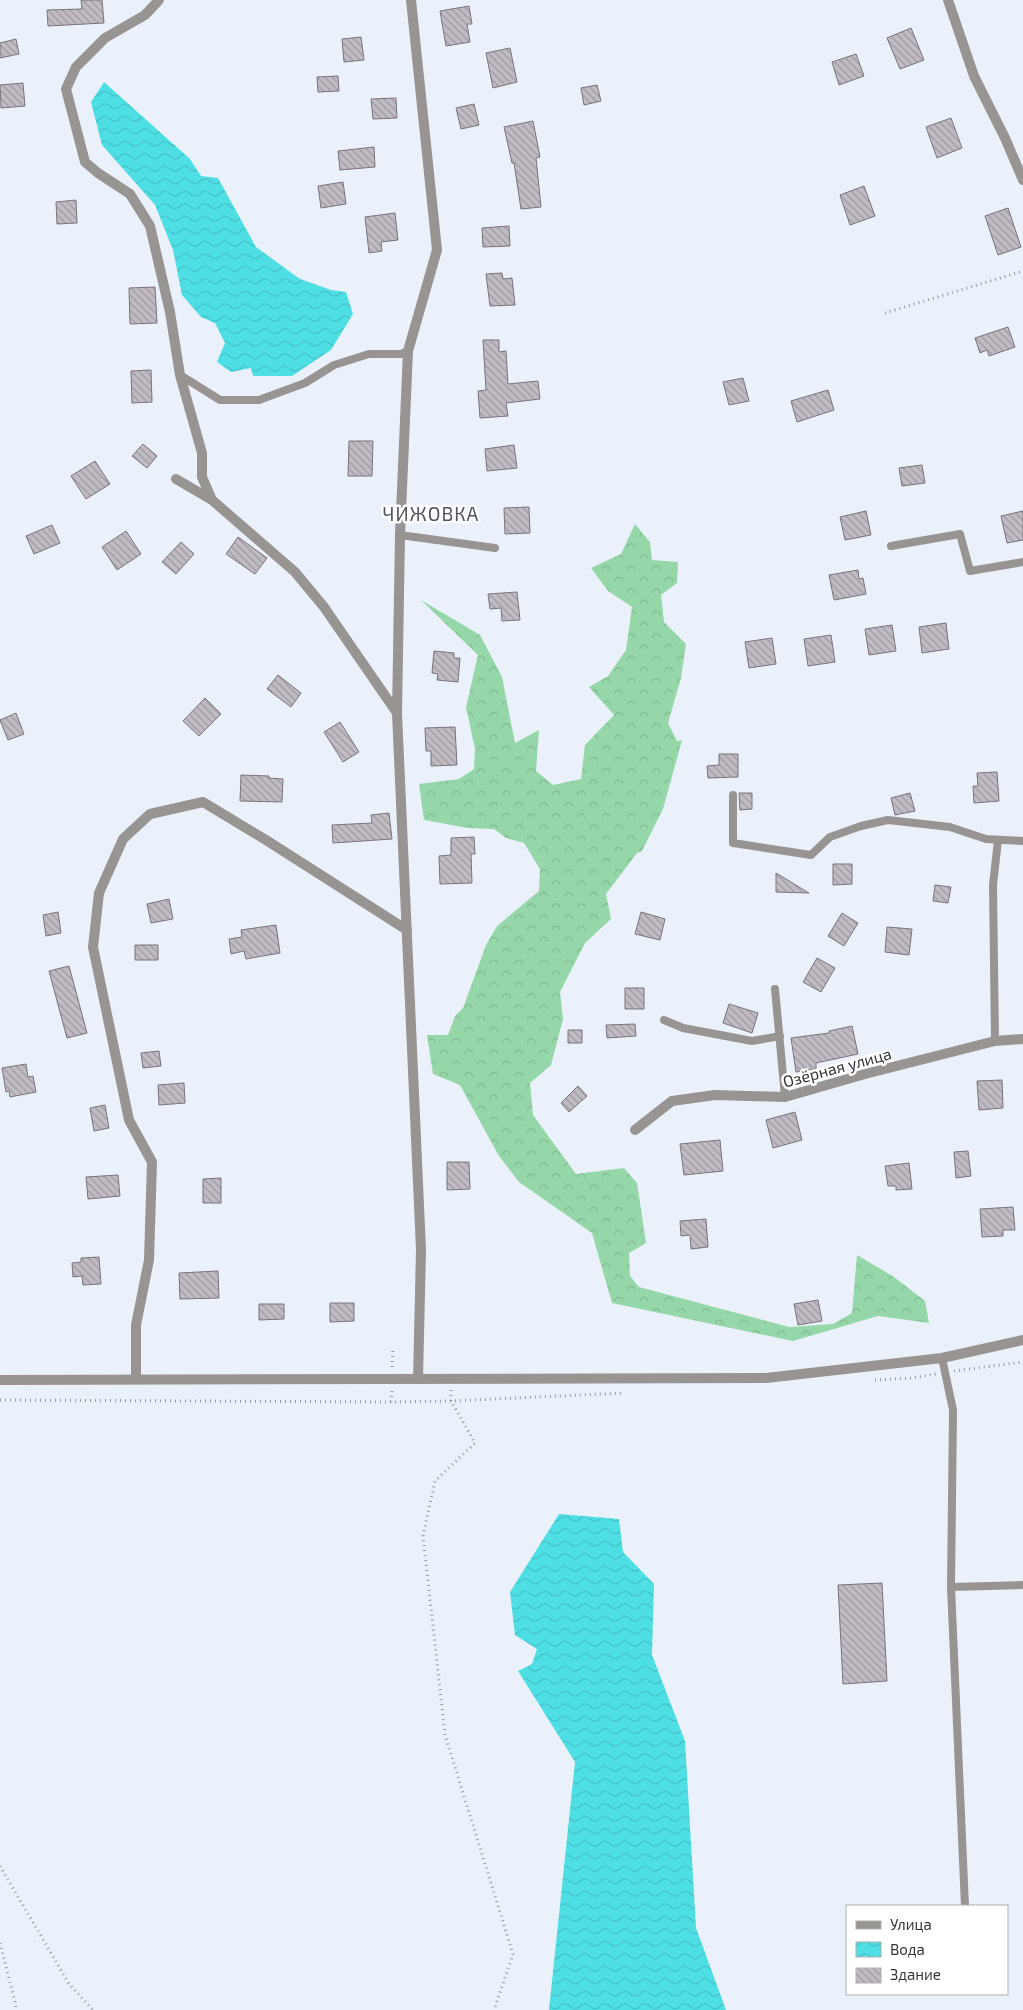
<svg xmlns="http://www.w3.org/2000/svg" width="1023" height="2010" font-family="'Exo 2',sans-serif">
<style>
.forest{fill:url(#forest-crowns)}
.water{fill:url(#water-waves)}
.building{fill:url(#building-back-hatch);stroke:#79737a}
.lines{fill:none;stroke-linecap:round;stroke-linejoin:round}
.path{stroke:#959aa0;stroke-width:3;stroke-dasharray:1 4;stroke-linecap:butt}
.service{stroke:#979491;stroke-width:8}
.minor{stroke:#979491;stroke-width:10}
.tertiary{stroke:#979491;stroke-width:10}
.labels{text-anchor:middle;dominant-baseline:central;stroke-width:5;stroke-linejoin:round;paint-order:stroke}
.street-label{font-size:16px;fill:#34373a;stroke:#fff}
.quarter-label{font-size:19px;letter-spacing:1px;fill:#50555c;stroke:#fff}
</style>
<defs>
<pattern id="forest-crowns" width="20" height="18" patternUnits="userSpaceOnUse" patternTransform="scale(1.25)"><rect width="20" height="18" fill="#95d7a8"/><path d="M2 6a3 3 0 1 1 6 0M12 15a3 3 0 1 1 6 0" fill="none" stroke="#81b991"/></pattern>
<pattern id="water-waves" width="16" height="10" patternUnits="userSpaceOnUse" patternTransform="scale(1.25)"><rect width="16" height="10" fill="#4edfe5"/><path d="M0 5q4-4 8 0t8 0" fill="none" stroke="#45c0c5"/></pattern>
<pattern id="building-back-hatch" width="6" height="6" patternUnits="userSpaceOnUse" patternTransform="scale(1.25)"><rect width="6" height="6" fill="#c1bbc3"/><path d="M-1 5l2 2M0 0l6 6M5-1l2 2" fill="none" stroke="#9e999f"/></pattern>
</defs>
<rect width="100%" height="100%" fill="#ebf1fa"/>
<path class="forest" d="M635 524 650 542 652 560 678 562 677 583 661 595 664 622 686 644 681 678 668 723 677 741 682 740 663 809 642 851 637 853 606 894 611 919 585 943 560 992 563 1019 551 1065 530 1083 533 1115 576 1174 624 1168 637 1183 646 1243 629 1253 630 1276 639 1287 789 1327 833 1324 852 1313 857 1255 894 1277 925 1301 929 1323 878 1316 793 1341 612 1303 592 1233 519 1182 499 1156 460 1085 433 1074 427 1035H448L455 1016 463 1008 486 945 497 926 539 891 540 869 524 843 506 838 494 829 468 828 424 820 419 784 459 779 474 769 475 749 466 707 478 655 421 600 480 635 502 677 515 743 539 730 536 771 553 785 581 779 585 745 614 715 589 687 608 676 626 650 632 607 608 591 591 568 621 554Z"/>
<path class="water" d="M104 82 190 159 201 176 218 178 256 247 300 279 331 290 346 292 353 314 331 350 292 376H253L251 368 231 372 217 362 225 343 215 323 201 317 182 295 173 250 155 205 102 145 91 102Z
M559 1514 619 1519 623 1552 654 1584 652 1655 685 1741 696 1928 726 2010H549L575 1762 518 1671 532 1664 537 1649 515 1635 510 1592Z"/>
<path class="building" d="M81 0H102L104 23 48 26 47 10 82 9Z
M469 6 472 24H467L470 42 446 46 440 11Z
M911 28 924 60 900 69 887 38Z
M361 37 364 60 344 62 342 39Z
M16 39 19 54 0 58V43Z
M510 48 517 82 493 88 486 53Z
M856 54 864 76 839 85 832 62Z
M338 76 339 91 318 92 317 77Z
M23 83 25 106 1 108 0 85Z
M597 85 601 101 584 105 581 88Z
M396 98 397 118 373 119 371 99Z
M474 104 479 125 461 129 456 108Z
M951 118 962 148 937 158 926 127Z
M533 121 540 157 536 158 541 207 521 209 514 163H512L504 127Z
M374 147 375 167 340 170 338 151Z
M343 182 346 204 321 208 318 186Z
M864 186 875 216 850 225 840 195Z
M76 200 77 223 57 224 56 202Z
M1008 208 1021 247 998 255 985 216Z
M395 213 398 240 381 242 382 251 369 253 365 217Z
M509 226 510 246 483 247 482 228Z
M502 273 503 279 512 278 515 305 490 306 486 274Z
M155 287 157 323 130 324 129 288Z
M1008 327 1015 347 989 356 987 350 980 353 975 338Z
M483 340H499V352L506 351 508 384 538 381 540 399 506 403 508 416 480 418 478 391 486 390Z
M151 370 152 402 132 403 131 371Z
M743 378 749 401 729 405 723 382Z
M828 390 834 410 797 422 791 401Z
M349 441H373L372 476H348Z
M143 444 157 456 147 468 132 456Z
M514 445 517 468 487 471 485 449Z
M95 461 110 484 86 499 71 476Z
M922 465 925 483 902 486 899 468Z
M529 507 530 533 505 534 504 508Z
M866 511 871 535 845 540 840 517Z
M1023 511V540L1007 543 1001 516Z
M52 525 60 543 34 554 26 536Z
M126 531 141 554 117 570 102 547Z
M238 537 267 558 255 574 226 554Z
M181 542 194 554 176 574 162 562Z
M858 570 859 579 863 578 866 594 834 600 829 575Z
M517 592 520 620 502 621 501 608 490 609 488 594Z
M946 623 949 649 922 653 919 627Z
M892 625 896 651 869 655 865 629Z
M831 635 835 662 808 666 804 639Z
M772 638 776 664 749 668 745 642Z
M434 651 454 653V658H460L458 682 437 680 438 674 432 673Z
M278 675 301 693 291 707 267 689Z
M205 698 221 714 199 736 183 721Z
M16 713 24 734 8 740 0 720Z
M340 722 359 752 343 762 324 732Z
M455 727 457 765 431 766V751H426L425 728Z
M719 754H738V777L708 778 707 766 719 765Z
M997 772 999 801 974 803 973 786H978L977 773Z
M241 775 269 776V778L283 779 282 802 240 801Z
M739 793H752V809L740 810Z
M910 793 915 811 895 815 891 798Z
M389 813 392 839 333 843 332 825 372 823 371 815Z
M474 837 475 854H471L472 883 440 884 439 856 451 855V838Z
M833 864H852V884L833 885Z
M776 873 809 893 776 892Z
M935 885 951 887 948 903 933 901Z
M169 899 173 919 151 923 147 904Z
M58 912 61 933 46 936 43 915Z
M641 912 665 919 660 940 635 934Z
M842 913 858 923 844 946 828 936Z
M276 925 280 953 246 959 244 951 231 954 229 939 242 937 241 930Z
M887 927 912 929 909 955 885 952Z
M135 945H158V960H135Z
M817 958 835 968 821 992 803 982Z
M69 966 87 1033 67 1038 49 971Z
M625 988H644V1009H625Z
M729 1004 758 1013 752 1033 723 1023Z
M635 1024 636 1036 607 1038 606 1025Z
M852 1026 858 1054 816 1063V1069L796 1072 791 1038 829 1033V1031Z
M568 1030H582V1043H568Z
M159 1051 161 1066 143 1068 141 1053Z
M26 1064 28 1077 33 1076 36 1092 10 1097 9 1091 6 1092 2 1068Z
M1002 1080 1003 1108 979 1110 977 1081Z
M184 1083 185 1103 159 1105 158 1085Z
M578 1086 587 1096 569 1112 561 1103Z
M105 1105 109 1128 94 1131 90 1108Z
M795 1112 802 1140 773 1148 766 1120Z
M720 1140 723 1171 684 1175 680 1144Z
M968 1151 971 1176 956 1178 954 1152Z
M447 1162H469L470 1189 447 1190Z
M909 1163 912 1189 896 1190V1186H888L885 1166Z
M118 1175 120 1196 88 1199 86 1177Z
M221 1178V1203H203V1179Z
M1013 1207 1015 1230H1003V1236L982 1237 980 1209Z
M706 1219 708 1247 691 1249 690 1235 681 1236 680 1221Z
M99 1257 101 1284 83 1285 82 1276 73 1277 72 1263 81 1262V1258Z
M218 1271 219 1298 180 1299 179 1273Z
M818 1300 822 1321 798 1325 794 1304Z
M330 1303H354V1321L330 1322Z
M259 1304H284V1319L259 1320Z
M882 1583 887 1681 843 1684 838 1585Z"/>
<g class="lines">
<path class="path" d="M885 313 1023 271
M392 1367 393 1348
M954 1371 1023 1362
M875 1380 912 1378 936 1374
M451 1390V1401L475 1443 435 1481 423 1536 445 1735 513 1954 494 2010
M392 1391 391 1402 451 1401 624 1393
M0 1400 391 1402
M0 1866 69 1984 93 2010
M0 1943 17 2010"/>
<path class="service" d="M180 375 220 400H259L305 383 334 365 369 354H401L408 351
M400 535 495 548
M891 546 960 534 970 571 1023 562
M733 795V843L811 855 830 837 861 826 888 820 950 827 986 839 1023 841
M775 989 785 1097
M664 1020 683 1028 752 1041 780 1036
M995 1041 993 885 998 840
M942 1358 953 1410 951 1587 965 1906
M951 1587 1023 1585"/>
<path class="minor" d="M159 0 145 15 105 38 76 67 66 89 85 162 98 173 130 194 150 226 170 312 180 375 202 453V477L212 500
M411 0 437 250 408 351 400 535 397 713 421 1250 418 1379
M948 0 974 76 1005 138 1023 180
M176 479 212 500 295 572 324 607 397 713
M635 1130 672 1101 715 1095 785 1097 865 1074 995 1041 1023 1039
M136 1378V1325L149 1260 152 1162 129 1120 93 947 99 893 123 839 150 814 203 802 266 840 407 930"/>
<path class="tertiary" d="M0 1380 766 1378 942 1358 1023 1340"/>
</g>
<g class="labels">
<g class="street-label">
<text transform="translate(837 1067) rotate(-15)">Озёрная улица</text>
</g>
<g class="quarter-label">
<text x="431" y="513">ЧИЖОВКА</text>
</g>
</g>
<rect x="846" y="1905" width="162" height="90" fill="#ffffff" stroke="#aeafb0"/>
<rect x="856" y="1921" width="25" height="8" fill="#979491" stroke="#aeafb0"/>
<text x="890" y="1930" font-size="15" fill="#34373a">Улица</text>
<rect x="856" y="1942" width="25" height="15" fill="url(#water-waves)" stroke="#aeafb0"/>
<text x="890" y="1955" font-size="15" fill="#34373a">Вода</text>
<rect x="856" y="1968" width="25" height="15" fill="url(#building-back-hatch)" stroke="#aeafb0"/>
<text x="890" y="1980" font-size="15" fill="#34373a">Здание</text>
</svg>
